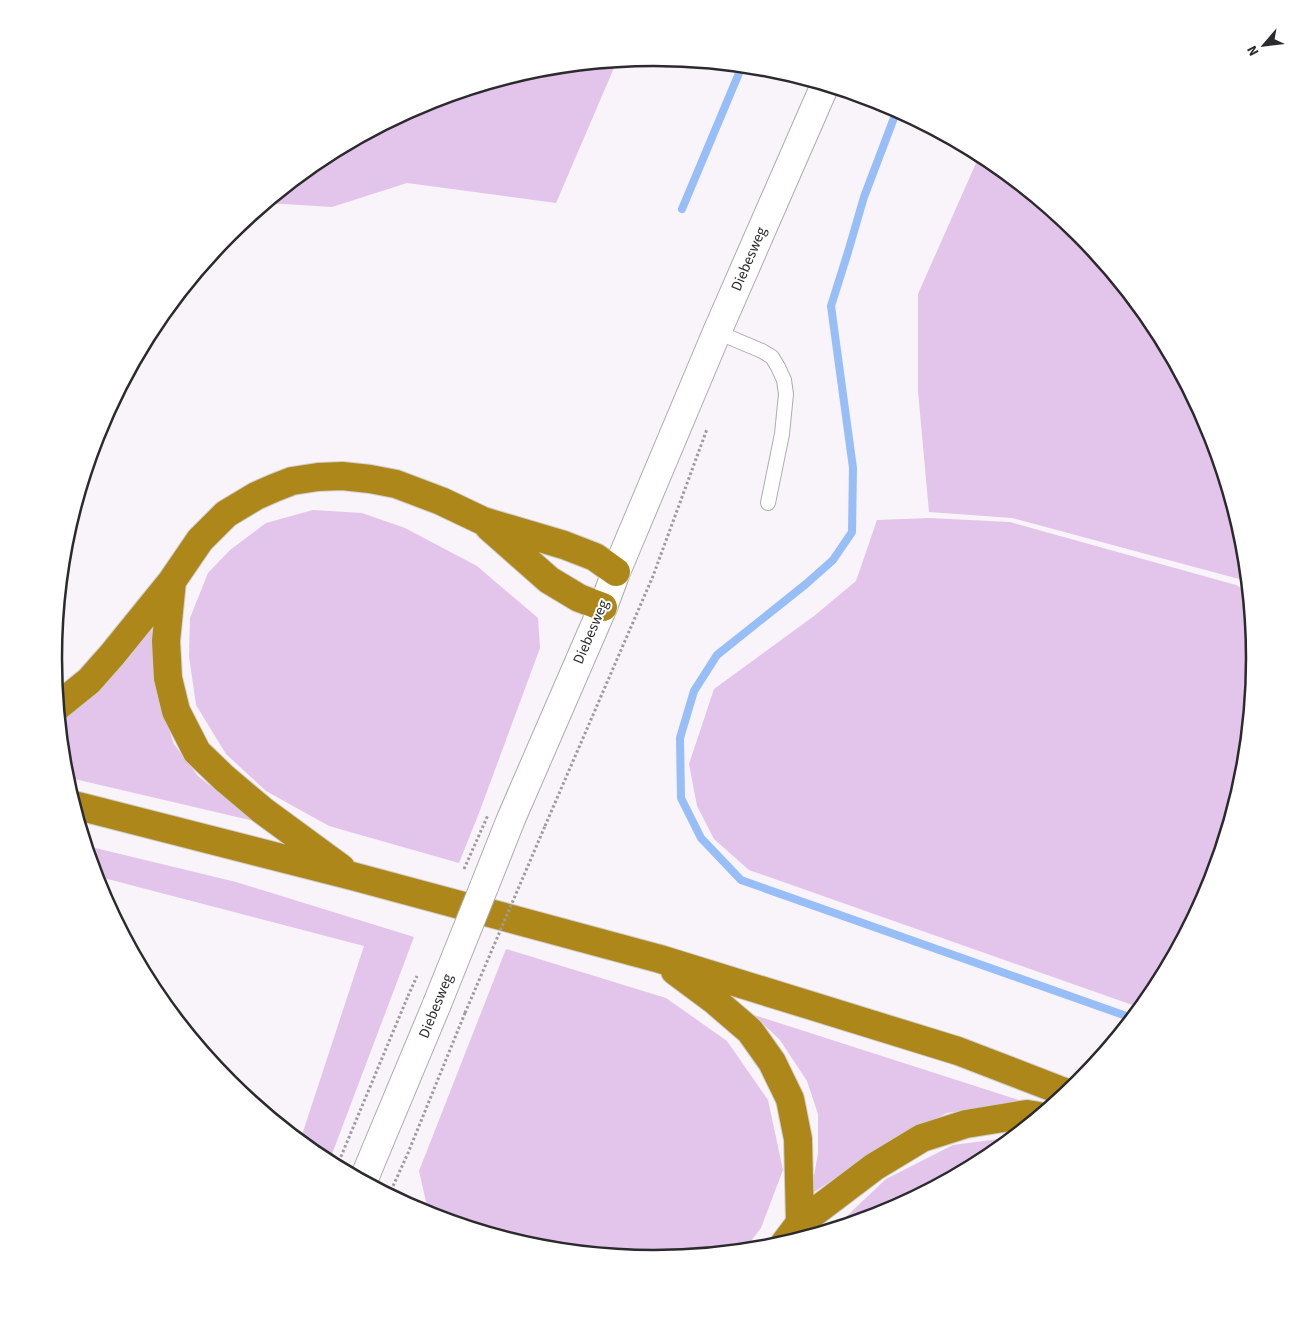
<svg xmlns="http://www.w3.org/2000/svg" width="1309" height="1317" font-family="'Source Sans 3',sans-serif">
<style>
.green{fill:#e3c4ea}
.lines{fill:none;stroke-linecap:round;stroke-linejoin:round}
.stream{stroke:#97bef7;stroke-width:8}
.lane-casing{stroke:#aeaaaf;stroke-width:16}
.secondary-casing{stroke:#aeaaaf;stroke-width:30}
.highway-casing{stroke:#d0d0d1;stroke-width:30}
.path{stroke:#9e9b9f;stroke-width:3;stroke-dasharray:2.5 2.5;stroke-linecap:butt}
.lane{stroke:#fff;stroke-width:14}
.secondary{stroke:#fff;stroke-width:28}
.highway{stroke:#ad8719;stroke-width:28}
.secondary-bridge-casing{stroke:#aeaaaf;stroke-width:30;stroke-linecap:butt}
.path-bridge{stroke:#9e9b9f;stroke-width:3;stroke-dasharray:2.5 2.5;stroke-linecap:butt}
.secondary-bridge{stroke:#fff;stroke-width:28}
.labels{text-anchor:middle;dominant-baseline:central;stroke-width:4;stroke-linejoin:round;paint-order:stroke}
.street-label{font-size:15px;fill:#2b2a2c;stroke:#fff}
.rim{fill:none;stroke:#2b2a2c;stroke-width:2.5}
</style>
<rect width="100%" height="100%" fill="#f8f4f9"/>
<path class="green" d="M617 61 556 203 407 183 332 207 267 203 321 159 425 103 538 69Z
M980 154 989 159 1079 234 1154 325 1210 429 1244 542 1248 585 1239 579 1012 518 929 512 918 391V294Z
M313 510 362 513 405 528 477 566 538 618 540 648 479 813 459 863 329 826 266 791 226 754 196 705 189 656 190 618 208 573 230 550 266 523Z
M929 518 1010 522 1236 585 1249 593 1255 659 1244 776 1209 889 1154 992 1141 1008 749 870 714 839 697 806 689 764 714 689 814 616 856 581 877 520Z
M151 624 159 701 174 744 198 776 254 821 66 777 60 721 92 697 133 653Z
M87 846 236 882 414 937 329 1162 321 1158 300 1141 364 946 96 876Z
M506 949 666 998 727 1041 768 1100 783 1170 761 1228 744 1250 654 1259 537 1248 429 1215 419 1171Z
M754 1015 1025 1102 947 1113 902 1135 811 1194 818 1153V1114L807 1081 780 1040Z
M1014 1137 988 1158 884 1214 833 1229 886 1179 953 1145Z"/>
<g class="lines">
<path class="stream" d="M897 110 864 197 848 252 831 306 853 468 852 532 833 560 806 584 717 655 694 691 680 738 681 798 701 838 741 880 1132 1018
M682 209 742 66"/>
<defs>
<path id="lane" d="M717 332 762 351 772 357 778 367 784 380 786 394 782 434 768 503"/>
<path id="secondary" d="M484 887 511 819 603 607 616 572 717 332 825 85
M363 1181 437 1004"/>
<path id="highway" d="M489 527 549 580 579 598 603 607
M172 581 166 641 168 678 176 711 197 752 224 778 262 810 341 868
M58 706 89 681 112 655 172 581 200 540 226 514 256 496 274 488 292 481 318 477 342 476 370 479 396 484 441 501 483 521 564 545 595 557 616 572
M74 805 352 876 660 959 958 1051 1067 1093
M675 971 714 1000 750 1031 772 1062 790 1099 798 1139 800 1223
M784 1244 800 1223 874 1167 922 1138 966 1124 1027 1114 1039 1116"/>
</defs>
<use href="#lane" class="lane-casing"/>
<use href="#secondary" class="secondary-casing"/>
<use href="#highway" class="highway-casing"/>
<path class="path" d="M545 826 653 576 707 429
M337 1166 408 996
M389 1195 408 1153 465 1013"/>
<use href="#lane" class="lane"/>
<use href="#secondary" class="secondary"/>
<use href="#highway" class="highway"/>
<defs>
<path id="secondary-bridge" d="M437 1004 484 887"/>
</defs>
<use href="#secondary-bridge" class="secondary-bridge-casing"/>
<path class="path-bridge" d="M464 869 488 815
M408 996 417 976
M465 1013 545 826"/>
<use href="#secondary-bridge" class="secondary-bridge"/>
</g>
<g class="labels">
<g class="street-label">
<text transform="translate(749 259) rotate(-67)">Diebesweg</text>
<text transform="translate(591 632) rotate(-67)">Diebesweg</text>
<text transform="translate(436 1006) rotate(-68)">Diebesweg</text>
</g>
</g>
<path d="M0 0H1309V1317H0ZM62 658a592 592 0 1 1 1184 0a592 592 0 1 1-1184 0Z" fill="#fff" fill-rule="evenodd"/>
<path class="rim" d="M62 658a592 592 0 1 1 1184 0a592 592 0 1 1-1184 0Z"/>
<g transform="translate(1264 45) rotate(242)" stroke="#ffffff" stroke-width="4" paint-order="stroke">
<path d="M0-4L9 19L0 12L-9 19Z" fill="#2b2a2c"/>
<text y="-8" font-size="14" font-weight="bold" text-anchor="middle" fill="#2b2a2c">N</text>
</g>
</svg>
